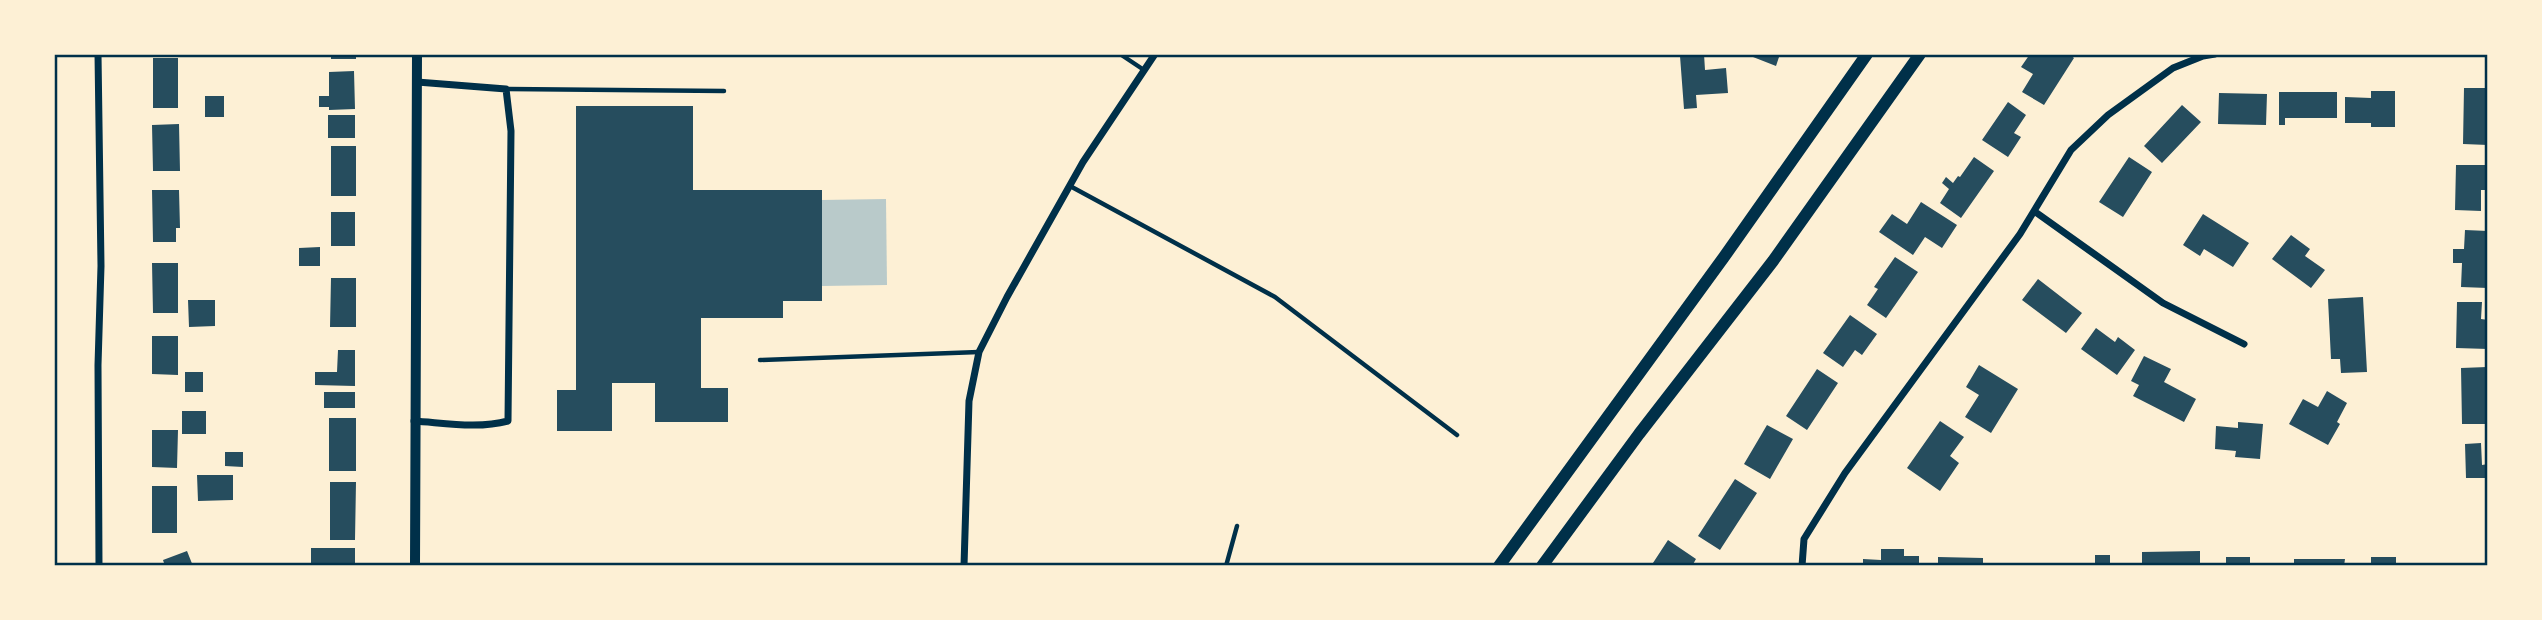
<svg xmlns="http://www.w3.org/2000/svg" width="2542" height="620" font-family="Commissioner,sans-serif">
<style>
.green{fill:#b9caca}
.building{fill:#264d5e}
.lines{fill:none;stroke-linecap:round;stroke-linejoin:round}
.service{stroke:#003049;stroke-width:4.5}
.minor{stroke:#003049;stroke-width:7}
.tertiary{stroke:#003049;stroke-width:10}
.secondary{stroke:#003049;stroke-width:12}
.neatline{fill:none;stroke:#003049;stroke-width:2.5}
</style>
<rect width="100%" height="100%" fill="#fdf0d5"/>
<path class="green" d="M886 199 887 285 822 286 821 200Z"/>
<path class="building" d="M331 54H356V59H331Z
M1704 54 1705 70 1726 68 1728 93 1696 95 1697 108 1684 109 1680 56Z
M1754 54H1780L1776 66 1753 57Z
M2030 54H2069L2074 58 2044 105 2022 92 2033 74 2021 67Z
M153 58H178V108H153Z
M354 71 355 109 329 110V107H319V96H329V72Z
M2464 88H2488V145L2463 144Z
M2371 91H2395V127H2371V123H2345V97L2371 98Z
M2279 92H2337V118H2285V125H2279Z
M2219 93 2267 94 2266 125 2218 124Z
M205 96H224V117H205Z
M2008 102 2026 115 2014 133 2021 137 2008 157 1982 140Z
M2182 105 2201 122 2162 163 2144 146Z
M576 106H693V190H822V301H783V318H701V388H728V422H655V383H612V431H557V390H576Z
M328 115H355V138H328Z
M179 124 180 171H153L152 125Z
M331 146H356V196H331Z
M1974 157 1994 171 1961 218 1940 203 1949 189 1942 183 1946 177 1953 183 1958 176 1960 177Z
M2129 157 2152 172 2123 217 2099 202Z
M2456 165H2488V190H2481V211L2455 210Z
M152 190H179L180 228H176V242H153Z
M1921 202 1957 225 1942 248 1925 237 1913 255 1879 232 1892 214 1907 224Z
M331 212H355V246H331Z
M2203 214 2249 243 2233 267 2204 249 2200 256 2183 245Z
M2465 230 2488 231V288L2461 287 2462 263H2453V249H2464Z
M2291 235 2310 249 2305 256 2325 270 2311 288 2272 259Z
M320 247V266H299V248Z
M1895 257 1918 272 1886 318 1867 305 1878 289 1874 287Z
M152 263H178V313H153Z
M331 278H356V327H330Z
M2038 279 2082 313 2066 333 2022 300Z
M2363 297 2367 372 2341 373 2340 359H2331L2328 299Z
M188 300H215V326L189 327Z
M2457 302H2482L2481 319 2488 320V349L2456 348Z
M1850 315 1877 334 1862 355 1855 350 1843 367 1823 353Z
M2096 328 2115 342 2118 337 2135 350 2117 375 2081 349Z
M152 336H178V375L152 374Z
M338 350H355V386L315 385V372H337Z
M2144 356 2171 369 2164 382 2196 399 2184 422 2133 396 2139 385 2131 381Z
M1979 365 2018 389 1991 433 1965 417 1979 395 1966 387Z
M2487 367 2488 424H2462L2461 368Z
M1817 369 1838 383 1807 430 1786 416Z
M185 372H203V392H185Z
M2327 391 2347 403 2337 422 2340 424 2328 445 2289 424 2303 399 2318 407Z
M324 392H355V408H324Z
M182 411H206V434H182Z
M329 418H356V471H329Z
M1940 421 1964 437 1950 456 1959 463 1940 491 1907 468Z
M2238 422 2263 424 2260 459 2235 457 2236 451 2215 449 2216 426 2238 428Z
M1767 425 1793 439 1770 479 1744 464Z
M152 430H178L177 468 152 467Z
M2481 443 2482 465 2488 464V478H2466L2465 444Z
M225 452H243V467L225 466Z
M197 475H233V500L198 501Z
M1735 479 1757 493 1720 550 1698 536Z
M330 482H356L355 540H330Z
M152 486H177V533H152Z
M1668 540 1696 559 1692 566H1651Z
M311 548H355V566H311Z
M1881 549H1904V556H1919V566H1863V559L1881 560Z
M187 551 193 566H165L163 560Z
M2200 551V566H2142V552Z
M2095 555H2110V566H2095Z
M1938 557 1983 558V566H1938Z
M2226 557H2250V563H2270V566H2226Z
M2371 557H2396V563H2417V566H2371Z
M2294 559H2345L2344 566H2294Z"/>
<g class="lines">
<path class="service" d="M1120 54 1144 70
M507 89 724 91
M1070 186 1275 297 1457 435
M760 360 979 352
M1226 566 1237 526"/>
<path class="minor" d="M98 54 101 266 98 365 99 566
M2034 211 2163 303 2244 344
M414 421C445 423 478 429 508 421L511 131 506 89 417 82
M964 566 969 401 979 352 1007 297 1083 162 1155 54
M1802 566 1804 539 1845 473 2020 234 2071 150 2108 115 2173 68 2203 56 2215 54"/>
<path class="tertiary" d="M415 566 417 54"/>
<path class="secondary" d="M1499 566 1724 257 1867 54
M1542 566 1639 434 1773 261 1920 54"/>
</g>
<rect width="2542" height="620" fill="none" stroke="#fdf0d5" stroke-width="112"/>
<rect x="56" y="56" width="2430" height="508" class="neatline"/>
</svg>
